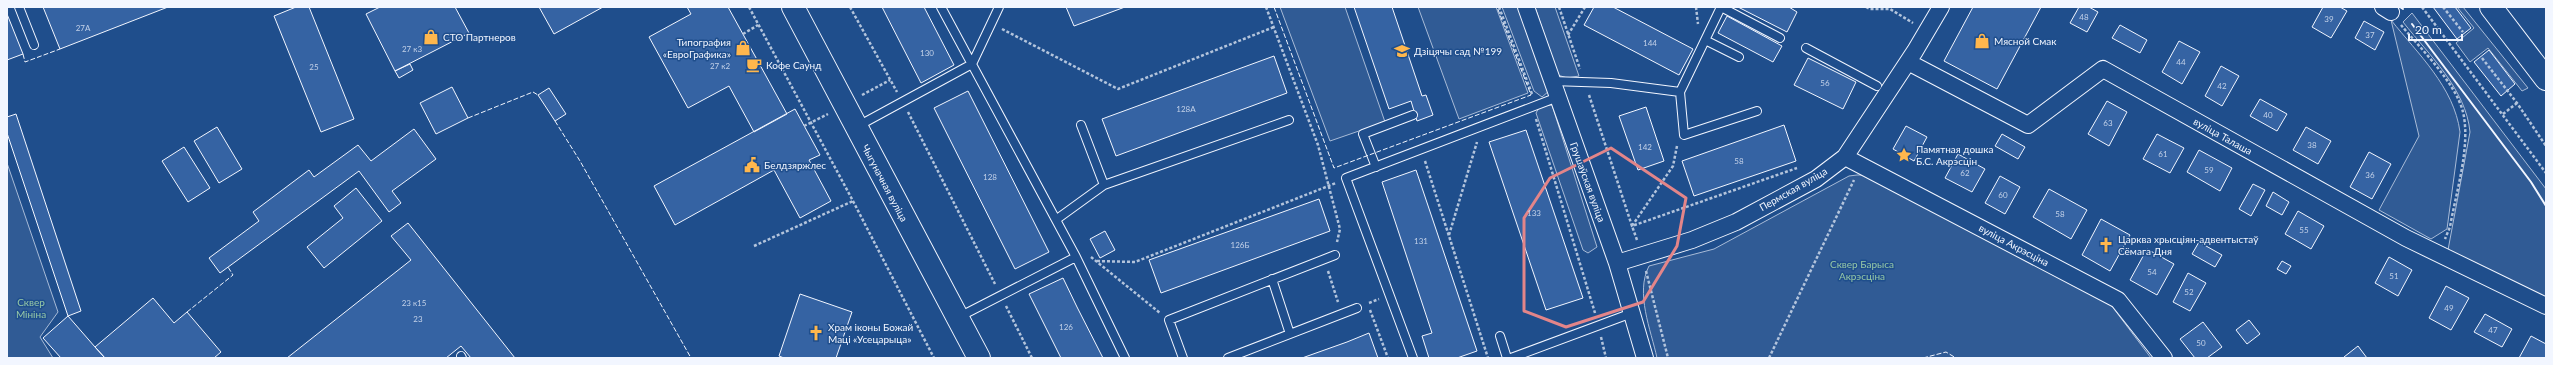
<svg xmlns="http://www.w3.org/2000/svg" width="2553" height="365" font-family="Lato,sans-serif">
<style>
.green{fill:#305b95;stroke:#a8bbd7}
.building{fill:#3563a3;stroke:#f2f6ff}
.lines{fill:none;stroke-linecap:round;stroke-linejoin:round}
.lane-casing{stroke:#f2f6ff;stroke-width:10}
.street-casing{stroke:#f2f6ff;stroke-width:18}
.secondary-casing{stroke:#f2f6ff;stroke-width:24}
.primary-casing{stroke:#f2f6ff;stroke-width:24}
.path{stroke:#b3c4dc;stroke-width:2.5;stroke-dasharray:3 2;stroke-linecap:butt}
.lane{stroke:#1f4e8c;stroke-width:8}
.street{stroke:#1f4e8c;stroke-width:16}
.secondary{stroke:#1f4e8c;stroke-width:22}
.primary{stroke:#1f4e8c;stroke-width:22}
.fence{stroke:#f2f6ff;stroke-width:1;stroke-dasharray:5 2;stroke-linecap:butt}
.wall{stroke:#f2f6ff;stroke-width:2}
.marked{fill:none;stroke:#e38589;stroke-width:3;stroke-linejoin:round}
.labels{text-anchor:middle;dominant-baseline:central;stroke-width:3;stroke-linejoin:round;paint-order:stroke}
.number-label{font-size:8px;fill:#c3d1e8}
.poi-label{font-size:10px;fill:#f2f6ff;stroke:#1f4e8c;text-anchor:start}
.street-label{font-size:10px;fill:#f2f6ff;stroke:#1f4e8c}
.park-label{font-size:10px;fill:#97c8a6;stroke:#1f4e8c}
</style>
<rect width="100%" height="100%" fill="#1f4e8c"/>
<path class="green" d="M1280 7H1345L1385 122 1330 141Z
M1418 7H1496L1528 93 1459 119Z
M1502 7H1520L1549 91 1542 97 1534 91Z
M1535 7H1555L1579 76 1567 78 1558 75Z
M2457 7H2463L2528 88 2522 91 2488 48 2470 62 2456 43 2474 28Z
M2412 13 2546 189V298L2448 250 2470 132C2466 89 2429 55 2403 22Z
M2391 20C2418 54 2454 87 2460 132L2447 229 2431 239 2379 210 2419 136Z
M1552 105 1597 247 1588 253 1583 250 1536 113 1540 106Z
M7 163 58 312 40 337 53 358H7Z
M1857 175H1870L2111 305 2151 358H1657C1651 330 1635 293 1649 266L1714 249 1849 176Z"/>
<path class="building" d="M43 7H168L60 49Z
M296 7H309L354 119 321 132 274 16Z
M380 7H455L469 33 395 71 366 14Z
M539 7H603L554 34Z
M687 7H728L787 114 754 132 729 86 688 108 649 37 691 14Z
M882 7H924L954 65 921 83Z
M1066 7H1125L1074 26Z
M1354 7H1392L1422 96 1426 95 1433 115 1417 121 1411 101 1389 109Z
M1594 7H1613L1693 49 1679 75 1584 25Z
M1738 7H1789L1797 12 1787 32Z
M1973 7H2041L1997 89 1944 61Z
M2079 7H2089L2098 12 2087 32 2070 23Z
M2323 7H2340L2347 11 2331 38 2312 27Z
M2433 7H2455L2471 28 2457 39Z
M7 14 23 54 7 60Z
M1727 16 1782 46 1773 62 1718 33Z
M2364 21 2384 32 2375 50 2355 38Z
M2120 25 2147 40 2140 53 2112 38Z
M2179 41 2200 52 2182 84 2162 72Z
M2489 50 2515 84 2501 96 2474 62Z
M1274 56 1287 93 1116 156 1102 119Z
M1808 58 1856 82 1843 109 1794 85Z
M410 64 413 70 399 78 395 71Z
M2221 66 2239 76 2222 106 2205 96Z
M452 87 468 118 436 134 420 103Z
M549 88 566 114 555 121 538 95Z
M968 91 1049 252 1015 269 934 108Z
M2260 99 2287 114 2277 131 2250 116Z
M2107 101 2127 112 2109 146 2088 134Z
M1646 107 1664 161 1638 170 1619 116Z
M795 109 820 155 809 160 831 201 800 218 774 170 675 225 654 186Z
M16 114 81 311 68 316 7 133V117Z
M1784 125 1796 161 1694 196 1682 161Z
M1906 126 1927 137 1914 161 1893 149Z
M217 127 242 169 219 183 194 141Z
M2306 127 2331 141 2318 164 2293 150Z
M414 129 436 159 392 191 401 203 389 212 359 171 220 273 209 258 259 221 253 212 309 170 314 177 358 145 371 161Z
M1526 130 1583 298 1546 310 1489 142Z
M2002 134 2025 147 2018 159 1995 146Z
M2157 134 2184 148 2170 173 2143 159Z
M184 147 210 188 188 202 162 161Z
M2199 150 2232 168 2220 191 2187 172Z
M2369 152 2391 164 2372 199 2350 187Z
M1958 154 1985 169 1972 192 1945 178Z
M1416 170 1477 351 1457 358H1429L1422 336 1432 333 1382 182Z
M2000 176 2020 187 2005 214 1985 203Z
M2253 184 2265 190 2251 216 2239 209Z
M356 188 382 221 324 268 307 247 343 218 334 206Z
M2049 189 2087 210 2071 239 2033 217Z
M2273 192 2289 202 2282 215 2266 206Z
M1319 199 1330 231 1161 293 1149 260Z
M2298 211 2324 226 2311 249 2285 234Z
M2101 219 2130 235 2110 271 2082 255Z
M408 223 515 358H471L461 346 446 358H287L411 260 391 236Z
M1105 231 1115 250 1100 258 1090 239Z
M2199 242 2222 255 2215 267 2192 254Z
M2147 249 2174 264 2157 295 2130 280Z
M2389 257 2412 270 2398 296 2375 283Z
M2282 261 2291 266 2286 274 2277 269Z
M2188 273 2206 283 2190 311 2173 302Z
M1063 278 1077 307 1103 358H1061L1029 294Z
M2446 286 2469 298 2451 330 2429 318Z
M800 294 852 312 836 358H784L779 356Z
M153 298 174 323 187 312 221 352 214 358H105L95 347Z
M2485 314 2512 329 2502 347 2474 332Z
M68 316 95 347 105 358H61L43 338Z
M2249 320 2260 334 2247 344 2236 330Z
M2203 322 2222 347 2207 358H2195L2180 339Z
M1369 333 1378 358H1302L1347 342Z
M2531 336 2546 344V358H2519Z
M2358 346 2367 358H2345L2344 357Z"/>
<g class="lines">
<defs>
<path id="lane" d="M19 7 34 45
M941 7 1076 257
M1705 40 1739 57
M1806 48 1877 86
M1552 81 1611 83 1680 92 1684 135 1757 111
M1680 92 1721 7 1780 38
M1081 125 1104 185
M858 126 972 64 999 7
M1376 167 1363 134 1413 115
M1057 219 1104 185 1289 120
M1272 279 1290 334
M957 318 1076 257 1125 358
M1500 336 1507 358
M461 356 462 358
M1183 358 1169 320 1335 255
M1228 358 1357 308
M1413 358 1346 178 1558 97
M1511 358 1632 313"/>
<path id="street" d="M1526 7 1617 263 1645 358
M2383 7 2391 12
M1908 62 2028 125 2103 69 2406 238 2546 306
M1845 157 2118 300 2164 358
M1617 263 1692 240 1736 222 1816 179 1845 157 1915 51 1941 7"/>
<path id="secondary" d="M793 7 979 358"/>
<path id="primary" d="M2491 7 2546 79"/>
</defs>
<use href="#lane" class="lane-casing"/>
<use href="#street" class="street-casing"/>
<use href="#secondary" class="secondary-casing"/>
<use href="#primary" class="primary-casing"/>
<path class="path" d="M749 7 853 201 934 358
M850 7 897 92
M1266 7 1318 145 1340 229 1337 242
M1499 7 1532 94
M1559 7 1580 69
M1696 7 1698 24
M1866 7 1870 9H1890L1913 23
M2422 7 2546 173
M2443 7 2463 32
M2401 25C2420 48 2456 83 2463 112 2471 146 2456 192 2450 227L2445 239
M1002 29 1118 89 1274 27
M743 34 758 25
M1568 35 1585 7
M2482 58 2517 103 2546 146
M862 95 890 80
M1589 95 1632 226 1797 168
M908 112 995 284
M2503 114 2517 103
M1536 119 1595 313
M804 126 828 114
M1425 161 1488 358
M1449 235 1477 142
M1637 240 1632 226 1673 166 1677 146
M754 246 853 201
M1091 257 1160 313
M1097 261 1135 262 1336 183
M1328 271 1338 302
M1646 271 1668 358
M1369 303 1379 299
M1006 306 1032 358
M1370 310 1388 358
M1601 337 1606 358
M1769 358 1854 180"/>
<use href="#lane" class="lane"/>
<use href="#street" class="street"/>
<use href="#secondary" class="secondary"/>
<use href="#primary" class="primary"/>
<path class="fence" d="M1274 7 1334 168 1531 95 1497 7
M23 54 25 62 60 49
M468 118 533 92 538 95
M555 121 580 161 691 358
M187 312 233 275 228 267
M1923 358 1946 352 1956 358"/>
<path class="wall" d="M2400 7 2403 9
M2412 24 2531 182 2546 206"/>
</g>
<path class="marked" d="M1611 148 1686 198 1677 246 1643 302 1566 327 1524 311V218L1550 178Z"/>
<defs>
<symbol id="shop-bare" viewBox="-9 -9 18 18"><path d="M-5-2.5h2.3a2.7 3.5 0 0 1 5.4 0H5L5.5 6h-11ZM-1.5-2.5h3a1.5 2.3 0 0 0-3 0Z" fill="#ffb74d" stroke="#1f4e8c" stroke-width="2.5" paint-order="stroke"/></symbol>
<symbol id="school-bare" viewBox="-9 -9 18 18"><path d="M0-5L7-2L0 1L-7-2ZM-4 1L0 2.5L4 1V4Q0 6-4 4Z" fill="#ffb74d" stroke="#1f4e8c" stroke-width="2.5" paint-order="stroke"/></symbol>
<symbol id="cafe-bare" viewBox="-9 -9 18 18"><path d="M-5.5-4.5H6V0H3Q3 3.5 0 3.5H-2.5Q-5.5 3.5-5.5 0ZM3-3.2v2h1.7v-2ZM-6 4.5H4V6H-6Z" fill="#ffb74d" stroke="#1f4e8c" stroke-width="2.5" paint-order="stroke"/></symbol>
<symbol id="sight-bare" viewBox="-9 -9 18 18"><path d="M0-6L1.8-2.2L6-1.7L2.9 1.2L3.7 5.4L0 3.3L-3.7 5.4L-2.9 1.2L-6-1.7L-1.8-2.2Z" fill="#ffb74d" stroke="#1f4e8c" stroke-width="2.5" paint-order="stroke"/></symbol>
<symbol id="civic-bare" viewBox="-9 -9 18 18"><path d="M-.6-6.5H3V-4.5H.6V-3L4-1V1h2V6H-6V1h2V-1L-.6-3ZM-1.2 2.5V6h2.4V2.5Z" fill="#ffb74d" stroke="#1f4e8c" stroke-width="2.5" paint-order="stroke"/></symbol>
<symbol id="church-bare" viewBox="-9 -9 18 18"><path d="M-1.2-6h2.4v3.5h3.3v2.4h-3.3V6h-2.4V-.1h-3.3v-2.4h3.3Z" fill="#ffb74d" stroke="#1f4e8c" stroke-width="2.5" paint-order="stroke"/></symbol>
</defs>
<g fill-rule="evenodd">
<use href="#shop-bare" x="420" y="26" width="22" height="22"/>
<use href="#shop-bare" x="1971" y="30" width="22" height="22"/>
<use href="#shop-bare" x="732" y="37" width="22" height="22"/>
<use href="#school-bare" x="1391" y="40" width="22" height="22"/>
<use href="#cafe-bare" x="743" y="54" width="22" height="22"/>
<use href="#sight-bare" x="1893" y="144" width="22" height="22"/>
<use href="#civic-bare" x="741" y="154" width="22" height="22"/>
<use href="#church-bare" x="2095" y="234" width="22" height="22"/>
<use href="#church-bare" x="805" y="322" width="22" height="22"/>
</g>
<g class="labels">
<g class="number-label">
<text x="2084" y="17">48</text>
<text x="2329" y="19">39</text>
<text x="83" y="28">27А</text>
<text x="2370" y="35">37</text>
<text x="1650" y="43">144</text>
<text x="412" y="49">27 к3</text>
<text x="927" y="53">130</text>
<text x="2181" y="62">44</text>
<text x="720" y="66">27 к2</text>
<text x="314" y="67">25</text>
<text x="1825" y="83">56</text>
<text x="2222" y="86">42</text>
<text x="1186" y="109">128А</text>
<text x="2268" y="115">40</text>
<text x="2108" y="123">63</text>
<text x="2312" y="145">38</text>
<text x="1645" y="147">142</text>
<text x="2163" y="154">61</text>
<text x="1739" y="161">58</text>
<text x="2209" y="170">59</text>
<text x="1965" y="173">62</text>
<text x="2370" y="175">36</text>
<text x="990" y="177">128</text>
<text x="2003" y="195">60</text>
<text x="1534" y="213">133</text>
<text x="2060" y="214">58</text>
<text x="2304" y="230">55</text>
<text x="1421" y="241">131</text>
<text x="1240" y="245">126Б</text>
<text x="2152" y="272">54</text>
<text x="2394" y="276">51</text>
<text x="2189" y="292">52</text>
<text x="414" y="303">23 к15</text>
<text x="2449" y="308">49</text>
<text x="418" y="319">23</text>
<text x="1066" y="327">126</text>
<text x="2493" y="330">47</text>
<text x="2201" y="343">50</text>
</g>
<g class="poi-label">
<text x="443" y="37">СТО Партнеров</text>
<text x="1994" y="41">Мясной Смак</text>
<text x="731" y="42" text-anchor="end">Типография<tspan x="731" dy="12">«ЕвроГрафика»</tspan></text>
<text x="1414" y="51">Дзіцячы сад №199</text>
<text x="766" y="65">Кофе Саунд</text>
<text x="1916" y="149">Памятная дошка<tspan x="1916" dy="12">Б.С. Акрэсцін</tspan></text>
<text x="764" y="165">Белдзяржлес</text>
<text x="2118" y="239">Царква хрысціян-адвентыстаў<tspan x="2118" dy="12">Сёмага Дня</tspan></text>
<text x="828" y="327">Храм іконы Божай<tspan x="828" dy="12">Маці «Усецарыца»</tspan></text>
</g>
<g class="street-label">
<text transform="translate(2223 136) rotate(29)">вуліца Талаша</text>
<text transform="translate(1588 182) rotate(70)">Грушаўская вуліца</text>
<text transform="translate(885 183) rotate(62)">Чыгуначная вуліца</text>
<text transform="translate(1793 189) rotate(-30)">Пермская вуліца</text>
<text transform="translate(2014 245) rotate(28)">вуліца Акрэсціна</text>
</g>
<g class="park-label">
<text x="1862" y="264">Сквер Барыса<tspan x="1862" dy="12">Акрэсціна</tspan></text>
<text x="31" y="302">Сквер<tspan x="31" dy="12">Мініна</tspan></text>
</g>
</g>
<rect width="2553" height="365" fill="none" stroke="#f2f6ff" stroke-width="16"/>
<path d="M2409 34v6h53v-6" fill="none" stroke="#f2f6ff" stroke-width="2"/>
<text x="2415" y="34" font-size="12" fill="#f2f6ff" stroke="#1f4e8c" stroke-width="3" paint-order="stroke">20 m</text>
</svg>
